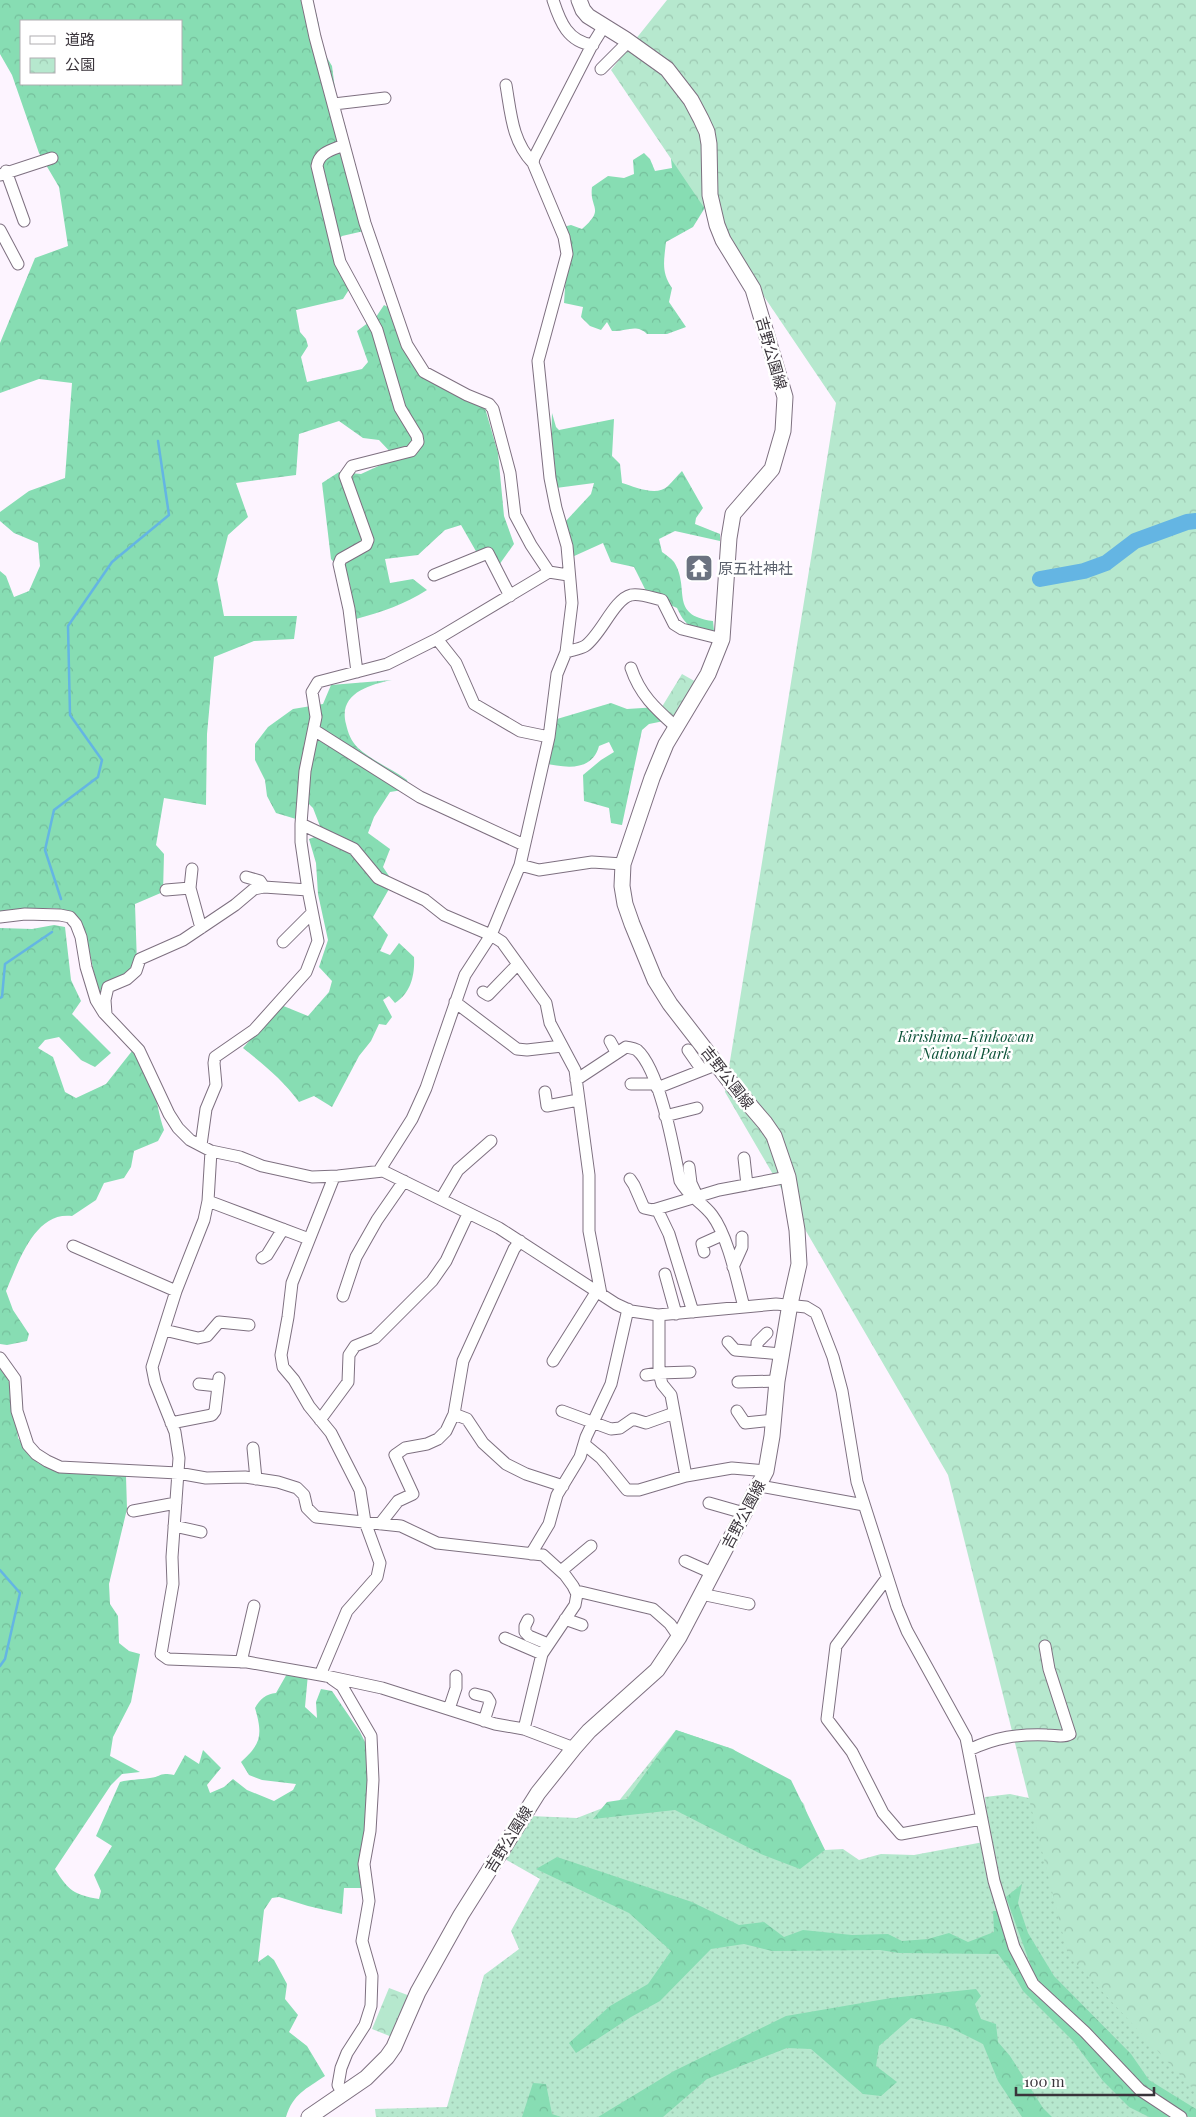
<svg xmlns="http://www.w3.org/2000/svg" width="1196" height="2117" font-family="'Playfair Display','Noto Sans JP',serif">
<style>
.grass{fill:url(#grass-dots)}
.forest{fill:url(#forest-crowns);fill-rule:evenodd}
.park{fill:url(#park-crowns)}
.pitch{fill:#b6e8ce}
.lines{fill:none;stroke-linecap:round;stroke-linejoin:round}
.stream{stroke:#64b5e3;stroke-width:2.5}
.river{stroke:#64b5e3;stroke-width:16}
.minor-casing{stroke:#7e7080;stroke-width:13}
.major-casing{stroke:#7e7080;stroke-width:17}
.minor{stroke:#fff;stroke-width:11}
.major{stroke:#fff;stroke-width:15}
.labels{text-anchor:middle;dominant-baseline:central;stroke-width:5;stroke-linejoin:round;paint-order:stroke}
.street-label{font-size:15px;fill:#3a343b;stroke:#fff}
.worship-label{font-size:15px;fill:#5b616d;stroke:#fff;text-anchor:start}
.park-label{font-size:15px;font-style:italic;fill:#0b5137;stroke:#fff}
</style>
<defs>
<pattern id="grass-dots" width="8" height="8" patternUnits="userSpaceOnUse" patternTransform="scale(1.25)"><rect width="8" height="8" fill="#b6e8ce"/><path d="M2 2h.1M6 6h.1" fill="none" stroke="#9dc8b2" stroke-width="1.8" stroke-linecap="round"/></pattern>
<pattern id="forest-crowns" width="20" height="18" patternUnits="userSpaceOnUse" patternTransform="scale(1.25)"><rect width="20" height="18" fill="#87ddb3"/><path d="M2 6a3 3 0 1 1 6 0M12 15a3 3 0 1 1 6 0" fill="none" stroke="#75be9b"/></pattern>
<pattern id="park-crowns" width="20" height="18" patternUnits="userSpaceOnUse" patternTransform="scale(1.25)"><rect width="20" height="18" fill="#b6e8ce"/><path d="M2 6a3 3 0 1 1 6 0M12 15a3 3 0 1 1 6 0" fill="none" stroke="#9dc8b2"/></pattern>
</defs>
<rect width="100%" height="100%" fill="#fdf4ff"/>
<path class="grass" d="M676 1730 733 1749 765 1776 792 1792 804 1804 812 1832 825 1850 843 1849 859 1860 881 1854 914 1855 989 1841 985 1797 1010 1794 1065 1806 1196 1884V2117H376L375 2109 447 2107 484 1975 519 1949 511 1931 540 1879 503 1858 530 1816 577 1818 618 1802Z"/>
<path class="forest" d="M0 0H313L319 25 320 46 332 66 336 97 346 128 364 231 342 236 337 241 350 288 343 299 296 310 300 332 306 339 308 346 301 357 307 382 362 369 368 362 357 331 376 317 384 305 397 312 424 370 485 408 498 453 504 516 514 544 499 565 477 553 461 525 445 530 418 555 385 559 390 583 413 579 427 590C405 604 382 612 356 619L349 579 331 559 322 483 339 472 361 474 396 458 379 440 363 438 339 421 299 434 296 475 236 483 248 517 228 535 217 579 224 616H297L294 639 254 641 214 657 207 734 206 805 164 798 156 845 164 854 163 892 135 904 137 964 102 999 99 995C94 977 87 926 75 915 61 902 17 911 0 914V571L6 576 14 597 29 591 40 566 38 543 14 533 0 521V512L29 491 65 478 72 383 39 379 0 393V343L35 258 68 246 59 187 39 153 12 75 0 54ZM21 21H181V84H21Z
M674 148 706 206 693 227 666 242C664 261 661 272 672 288L669 302 686 327 667 334H647C636 323 626 332 612 331L607 322 601 330 590 326 581 317 583 307 564 303 567 257 563 227 571 225 582 229C606 208 589 209 592 187L608 176 624 178 634 174 633 160 644 153 650 159 655 171 672 168 671 159Z
M552 413 556 427 559 430 614 419 612 456 620 464 622 483C635 487 657 497 668 486 673 481 677 476 682 471L703 508 696 518 695 524 720 534V541L675 531 659 539 662 552C666 555 671 558 674 562 691 589 668 615 713 621L714 631C692 628 687 629 677 608L648 595 634 567 611 562 603 543 572 557 565 522 591 494 594 483 556 488 551 446Z
M392 680C368 685 338 694 346 724 348 733 351 741 358 748 371 760 392 769 407 780L409 789 390 792 374 817 368 833 390 849 383 867 393 882 373 917 388 935 380 951 390 955 399 943 414 957C415 975 411 993 395 1003L389 996 383 1000 392 1017 386 1025 379 1024 371 1041 359 1056 332 1107 314 1096 299 1102C283 1080 264 1065 243 1048L281 1005 308 1016 329 992 332 981 319 967 328 940 318 894 316 863 309 839 323 834 313 808 306 801 296 819 276 813 267 796 265 780 255 760V744L268 727 293 709 323 704 331 685Z
M611 703 627 709 658 707 664 721 649 724 642 730 622 825 611 823 609 808 584 801 583 775 601 760 614 752 609 742 599 746C592 772 565 768 544 763L557 719Z
M54 925 65 927 71 980 81 1001 72 1014 111 1053 95 1067 81 1060 59 1037 45 1040 38 1048 53 1057 65 1092 76 1098 106 1084 132 1051C157 1074 154 1101 164 1130L158 1141 134 1151 131 1167 124 1178 104 1183 96 1200 72 1216C34 1211 18 1264 6 1291L13 1310 29 1334 27 1341 7 1345 0 1344V928L32 929Z
M0 1366 14 1389 18 1438 38 1463 58 1472 126 1476 127 1509 109 1584 110 1604 118 1616 119 1643 129 1651 140 1654 131 1702 113 1737 110 1756 140 1772 122 1774 111 1785 55 1869C68 1890 74 1895 99 1899L101 1891 94 1875 112 1846 96 1836 120 1782C130 1779 139 1780 150 1778 162 1777 158 1772 174 1775L185 1755 199 1764 203 1750 221 1768 207 1785 210 1793 224 1787 233 1779 247 1790 274 1801 293 1790 296 1784 262 1780 249 1775 241 1762C261 1744 263 1735 255 1708 260 1699 266 1694 276 1693L288 1672 308 1674 305 1707 317 1718 316 1702 321 1689 332 1691 360 1732 367 1746 366 1765 371 1792 360 1876 361 1888H344L342 1914 308 1906 279 1897 272 1898 264 1910 258 1962 268 1955 274 1960 287 1984 285 1999 298 2015 289 2032 307 2046 325 2076C306 2089 293 2094 286 2117H0Z
M676 1730 732 1749 791 1780 825 1850 800 1869 761 1854 675 1810 593 1819 607 1802 627 1799Z
M557 1857 692 1902 739 1925 764 1922 784 1937 803 1930 852 1935 888 1934 902 1941 928 1939 949 1933 968 1942 994 1932 993 1911H999L1023 1973 1175 2117H1149L1129 2107 1103 2081 1073 2041 1023 1991 1015 1977 998 1954 899 1953 880 1950 772 1951 744 1944 711 1949 660 2001 631 2017 576 2053 569 2043 610 2006 648 1984 671 1951 629 1913 536 1869Z
M1022 1884 1018 1903 1028 1933 1054 1976 1131 2054 1149 2080 1196 2109V2117H1189L1143 2088 1036 1980 1006 1897Z
M976 1989 981 1996 975 2004 981 2019 996 2024 998 2042 1010 2056 1043 2108 1052 2117H1022L998 2081 983 2044 949 2027 911 2018 879 2046 876 2066 897 2082 881 2096 863 2094 811 2049 787 2048 707 2079 663 2117H598L674 2071 786 2016 891 1998Z
M533 2083 546 2084 552 2114 561 2117H522Z"/>
<path class="park" d="M667 0H1196V2092L1068 1955 948 1475 725 1092 836 403 611 70Z
M682 674 698 683 677 718 669 719 660 710Z
M389 1988 410 1996 392 2037 372 2029Z"/>
<path class="pitch" d="M389 1995 403 2001 391 2031 377 2025Z"/>
<g class="lines">
<path class="stream" d="M61 899 45 850 54 810 98 777 102 760 70 715 68 626 112 562 169 515 158 441
M0 998 2 997 5 964 52 932
M0 1570 20 1593 5 1659 0 1666"/>
<path class="river" d="M1040 579 1084 571 1106 563 1135 541 1187 522 1196 521"/>
<defs>
<path id="minor" d="M307 0 315 37 365 223 407 345 424 372 467 395 489 404 493 409 510 473 515 515 531 545 549 572
M553 0C560 22 568 42 593 45
M601 69 629 41
M506 85C511 114 512 141 533 163
M334 104 385 98
M344 145C332 150 319 152 317 166L340 262 377 330 400 408 417 436 418 442 411 451 352 466 345 476 368 540 366 545 341 559 339 564 349 609 357 672
M6 171 24 221
M0 175 52 158
M0 230 18 264
M434 575 488 553 510 596
M437 639 456 663 474 704 520 731 549 737
M566 652C572 650 580 649 585 646 601 635 614 599 631 595 641 593 652 598 662 600L674 624 682 629 722 639
M631 668C640 695 656 709 676 727
M314 730 420 797 524 845
M301 824 354 849 378 878 425 900 444 915 491 935 502 942 546 1003 550 1023 575 1070 589 1175V1231L601 1294
M520 865 539 870 592 862 623 864
M192 869 190 888 201 928
M246 877 260 881 264 887
M166 890 190 888
M308 890 301 842V824L305 771 316 717 312 692 318 682 387 664 437 639 549 572 568 575
M0 917 25 914 60 915 70 917 76 924 81 937 86 967 96 1000 104 1013 139 1050 169 1114 178 1128 190 1140 211 1151 240 1157 262 1166 312 1177 338 1176 383 1171 499 1228 616 1304 631 1311 658 1315 776 1304 806 1307 816 1313 833 1357 842 1391 857 1482 897 1607 907 1631 966 1738 994 1881 1014 1947 1033 1984 1085 2032 1140 2090 1181 2117
M283 942 312 913
M483 992 488 995 518 964
M455 1002 517 1049 527 1050 562 1046
M106 1014 105 1000 108 987 127 979 136 971 140 959 183 940 235 905 254 889 264 887 308 890 318 941 306 972 254 1030 215 1057 214 1063 216 1085 206 1109 201 1145
M610 1041 616 1052
M688 1050 702 1070
M576 1080 626 1047C630 1048 633 1048 637 1050 660 1070 674 1150 680 1181 688 1196 702 1202 712 1215 728 1236 737 1281 744 1307
M631 1084H656
M657 1088 718 1064
M545 1092 547 1106 578 1100
M665 1116 697 1108
M211 1151 208 1201 204 1220 176 1291 152 1367 155 1382 175 1432 179 1458 172 1557 173 1584 161 1654 168 1659 247 1662 326 1676 382 1688 495 1724 524 1729 574 1748
M744 1158 747 1185
M689 1167 691 1183 697 1196
M379 1171 412 1119 426 1088 465 975 491 935 520 865 549 737 557 674 566 652 572 603 567 546 556 508 550 478 538 361 567 254 564 237 533 163 534 158 591 47 604 26
M630 1179 634 1185 644 1208 653 1210 719 1190 788 1177
M441 1199 458 1170 491 1141
M208 1201 309 1239
M657 1209 669 1234 693 1312
M73 1246 176 1291
M704 1252 702 1244 722 1235
M262 1258 267 1255 283 1229
M733 1267 742 1247V1237
M665 1274 676 1314
M343 1296 356 1257 377 1220 404 1181
M659 1315V1373L662 1384 671 1395 686 1476
M164 1330 198 1338 207 1336 219 1322 249 1325
M728 1342 735 1350 781 1354
M757 1350V1343L767 1333
M0 1358 15 1379 17 1411 28 1445 36 1454 47 1461 60 1467 178 1473 206 1478 245 1477 278 1482 297 1488 304 1495 307 1508 316 1517 401 1526 437 1543 543 1555 565 1575 573 1586 577 1594 575 1605 542 1654 524 1729
M553 1361 597 1291
M646 1375 659 1373 690 1372
M738 1382 777 1381
M199 1384 218 1386
M562 1411 611 1429 620 1428 633 1419 646 1423 674 1413
M737 1411 745 1423 773 1420
M454 1414 467 1419 483 1443 506 1464 526 1474 563 1486
M320 1420 348 1382 349 1355 355 1346 375 1338 432 1281 446 1261 468 1214
M171 1423 212 1415 215 1411 219 1378
M584 1444 601 1458 627 1490H639L686 1476 732 1468 766 1471
M253 1448 256 1479
M760 1486 864 1505
M709 1503 744 1513
M133 1511 176 1503
M380 1524 398 1501 413 1494 395 1455 405 1448 427 1444 438 1439 446 1431 454 1414 463 1361 514 1249 520 1241
M174 1526 201 1532
M531 1554 549 1524 557 1495 580 1457 586 1437 611 1384 628 1309
M685 1561 712 1573
M561 1571 591 1546
M887 1578 836 1646 827 1719 852 1752 883 1813 901 1834 981 1819
M576 1592H581L653 1609 670 1624 679 1637
M701 1594 749 1604
M565 1619 582 1625
M528 1620 525 1626V1632L529 1636 548 1644
M505 1638 542 1654
M241 1662 254 1606
M320 1675 347 1611 377 1577 380 1563 365 1522 360 1490 331 1433 309 1406 294 1380 283 1367 281 1355 288 1317 292 1283 334 1177
M332 1679 342 1686 371 1736 373 1780 370 1831 364 1864 369 1901 362 1941 372 1976 371 2006 365 2025 347 2053 341 2068 338 2085 343 2094
M475 1694 487 1697 490 1702 484 1721
M449 1709 456 1688V1676
M969 1750C996 1737 1018 1734 1047 1735 1055 1735 1063 1738 1070 1734L1049 1669 1045 1646"/>
<path id="major" d="M309 2117 366 2078 387 2057 394 2047 418 1992 461 1915 538 1793 574 1748 589 1731 657 1670 679 1637 766 1471 772 1436 777 1381 790 1304 799 1264 797 1230 788 1177 774 1136 765 1123 735 1088 670 1004 655 980 632 924 625 904 622 886 623 864 652 778 666 744 708 674 722 639 729 538 733 514 772 469 783 431 785 397 753 289 723 240 717 225 710 195 709 144 707 132 701 119 691 100 667 69 625 39 588 16 583 10 579 0"/>
</defs>
<use href="#minor" class="minor-casing"/>
<use href="#major" class="major-casing"/>
<use href="#minor" class="minor"/>
<use href="#major" class="major"/>
</g>
<defs>
<symbol id="temple-square" viewBox="-11 -11 22 22"><rect x="-9" y="-9" width="18" height="18" rx="4" fill="#6b7280" stroke="#fff"/><path d="M0-6L5-2H3V0L6.5 2.5H4V6H1.5V3h-3V6H-4V2.5H-6.5L-3 0V-2H-5Z" fill="#fff"/></symbol>
</defs>
<g fill-rule="evenodd">
<use href="#temple-square" x="683" y="552" width="32" height="32"/>
</g>
<g class="labels">
<g class="street-label">
<text transform="translate(772 353) rotate(74)">吉野公園線</text>
<text transform="translate(728 1077) rotate(52)">吉野公園線</text>
<text transform="translate(743 1514) rotate(-62)">吉野公園線</text>
<text transform="translate(508 1839) rotate(-58)">吉野公園線</text>
</g>
<g class="worship-label">
<text x="718" y="568">原五社神社</text>
</g>
<g class="park-label">
<text x="966" y="1036">Kirishima-Kinkowan<tspan x="966" dy="17">National Park</tspan></text>
</g>
</g>
<rect x="20" y="20" width="162" height="65" fill="#ffffff" stroke="#b0aeb1"/>
<rect x="30" y="36" width="25" height="8" fill="#ffffff" stroke="#b0aeb1"/>
<text x="65" y="45" font-size="15" fill="#3a343b">道路</text>
<rect x="30" y="58" width="25" height="15" fill="url(#park-crowns)" stroke="#b0aeb1"/>
<text x="65" y="70" font-size="15" fill="#3a343b">公園</text>
<path d="M1016 2087v8h138v-8" fill="none" stroke="#3a343b" stroke-width="2.5"/>
<text x="1024" y="2087" font-size="15" fill="#3a343b" stroke="#ffffff" stroke-width="4" paint-order="stroke">100 m</text>
</svg>
